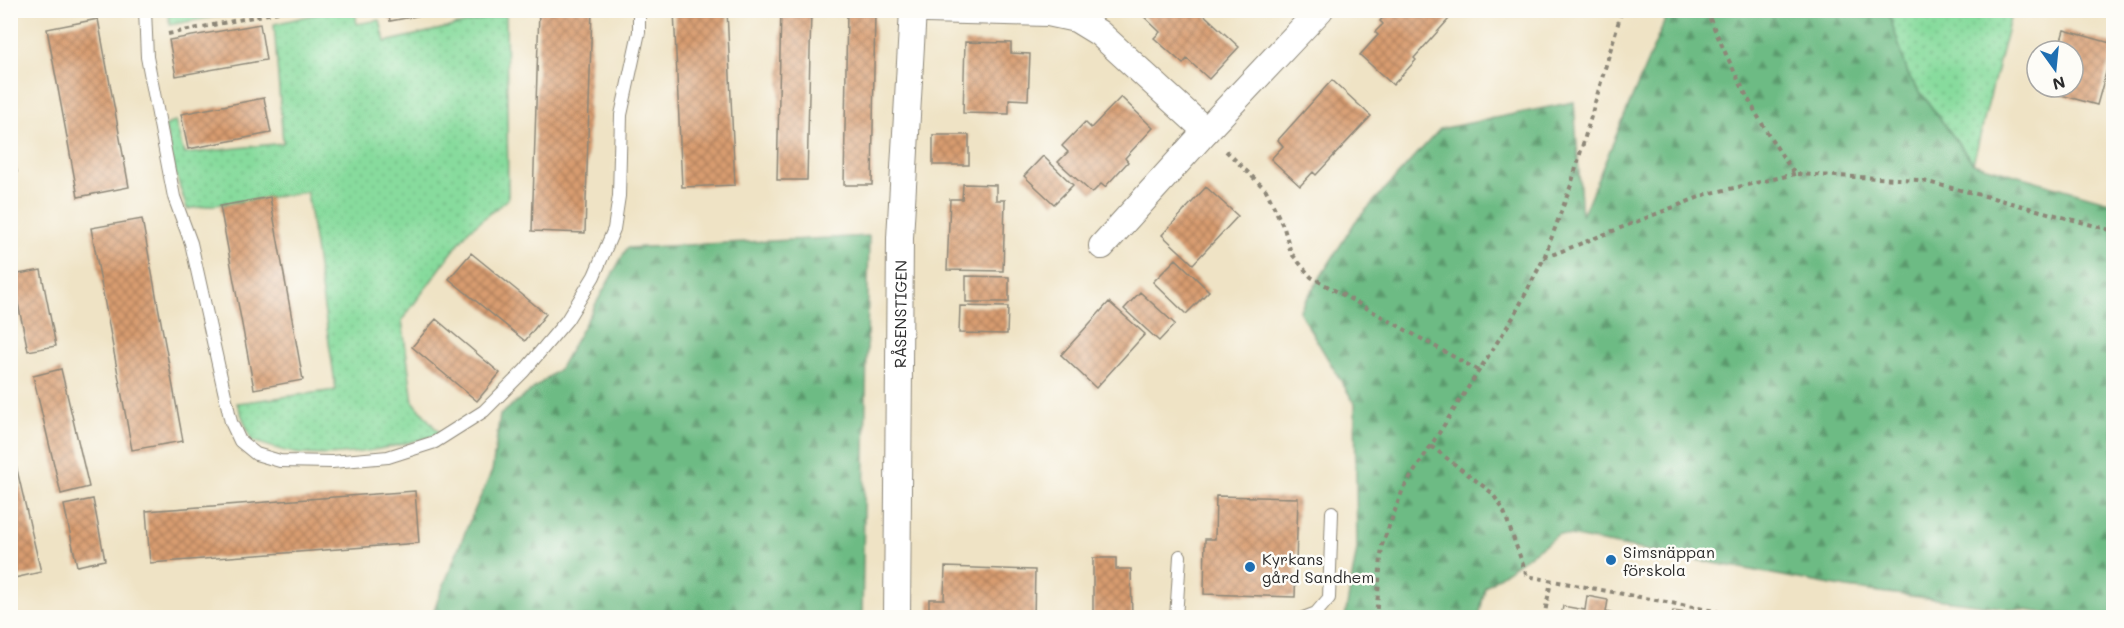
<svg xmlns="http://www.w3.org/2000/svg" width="2124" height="628" font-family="Mali,sans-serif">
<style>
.grass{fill:url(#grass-dots);stroke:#598364;stroke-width:1.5}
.forest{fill:url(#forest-firs);stroke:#4c7358;stroke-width:1.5}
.building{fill:url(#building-cross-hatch)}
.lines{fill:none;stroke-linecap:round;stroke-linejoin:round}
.lane-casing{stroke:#8d8778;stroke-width:14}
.street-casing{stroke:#8d8778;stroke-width:28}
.path{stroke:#8d8778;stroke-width:4;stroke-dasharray:4.5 4.5;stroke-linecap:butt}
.lane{stroke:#fff;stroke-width:12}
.street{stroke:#fff;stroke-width:26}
.poi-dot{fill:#1f6fb2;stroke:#fdfcf7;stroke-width:2}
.labels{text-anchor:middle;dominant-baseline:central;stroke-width:5;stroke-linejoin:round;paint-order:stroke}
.street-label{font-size:16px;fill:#2b2b2b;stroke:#fdfcf7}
.poi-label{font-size:16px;fill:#2b2b2b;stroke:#fdfcf7;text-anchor:start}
</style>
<defs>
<pattern id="grass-dots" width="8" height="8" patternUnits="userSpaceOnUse" patternTransform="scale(1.5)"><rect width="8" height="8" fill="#87db9d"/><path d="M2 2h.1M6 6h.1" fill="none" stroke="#75bc87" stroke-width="1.8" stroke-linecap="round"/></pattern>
<pattern id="forest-firs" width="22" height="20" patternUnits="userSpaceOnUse" patternTransform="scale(1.5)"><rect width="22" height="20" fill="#6dbb84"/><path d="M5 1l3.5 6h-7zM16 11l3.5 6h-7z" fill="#5a986c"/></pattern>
<pattern id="building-cross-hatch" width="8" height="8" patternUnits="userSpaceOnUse" patternTransform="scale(1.5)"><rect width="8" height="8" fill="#d89c70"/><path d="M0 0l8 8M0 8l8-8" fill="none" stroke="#af7f5c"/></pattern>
</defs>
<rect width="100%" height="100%" fill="#fdfcf7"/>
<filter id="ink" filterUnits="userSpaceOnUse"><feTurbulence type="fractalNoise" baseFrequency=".0167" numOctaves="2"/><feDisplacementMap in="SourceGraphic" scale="12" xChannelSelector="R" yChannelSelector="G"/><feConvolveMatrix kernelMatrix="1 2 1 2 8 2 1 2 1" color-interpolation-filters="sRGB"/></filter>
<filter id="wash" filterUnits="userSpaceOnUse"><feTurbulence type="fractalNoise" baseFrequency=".008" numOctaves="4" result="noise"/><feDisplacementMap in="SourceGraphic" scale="24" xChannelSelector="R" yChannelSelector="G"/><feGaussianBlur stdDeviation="1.35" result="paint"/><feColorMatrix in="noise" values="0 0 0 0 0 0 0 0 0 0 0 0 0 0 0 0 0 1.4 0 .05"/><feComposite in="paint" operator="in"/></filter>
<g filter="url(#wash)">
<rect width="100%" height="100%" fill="#efe3c5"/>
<path class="grass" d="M167 10H246V11L170 25Z
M330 11H355L357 24 380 20 385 42 506 14 508 199 468 231 402 320 413 401 440 434C395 447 349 458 302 454 285 453 268 445 252 441L237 403 336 390 307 192 187 209 173 165 165 126 175 121 184 154 283 143 274 24Z
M1888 11H2012L1973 163 1909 77Z"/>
<path class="forest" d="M1679 11H1888L1909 77 1973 163 2113 203V617H2080L1847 588 1559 534 1485 587 1479 617H1345L1357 549 1355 404 1299 311 1355 222 1440 129 1574 102 1582 216 1668 13Z
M869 236 862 617H431L468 525 492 471 500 415 560 368 627 248Z"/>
<g id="blocks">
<path class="building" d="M388 10H438V12L390 21Z
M539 10H592L585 233 532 231Z
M674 10H727L735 185 682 187Z
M781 10H811L807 180H777Z
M847 10H875L872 185H844Z
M1137 10H1199L1239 47 1209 79 1187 59 1183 64 1154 38 1160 32Z
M1389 10H1457L1414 58 1416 60 1393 85 1360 55 1378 35 1375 32 1383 24 1380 21Z
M98 19 129 187 78 197 47 29Z
M260 24 266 60 176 76 169 40Z
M2064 30 2114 44 2097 105 2047 91 2048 87H2073V51H2058Z
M965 42 1011 43V53L1030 54 1028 100 1009 99V114L963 113Z
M1332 80 1371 116 1316 175 1313 172 1300 186 1271 159 1283 146 1278 140Z
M1121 97 1153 128 1125 158 1128 162 1105 187 1101 184 1092 193 1058 162 1068 152 1062 146 1085 122 1091 128Z
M264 98 271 133 188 149 181 114Z
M933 135H969V165H933Z
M10 147 17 172 10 173Z
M1043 156 1073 185 1054 204 1024 176Z
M963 184 996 185V200H1005L1003 271 947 270 950 199H962Z
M1206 187 1238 216 1193 264 1162 235Z
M270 197 303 380 254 389 220 206Z
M142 219 183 441 132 450 91 228Z
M471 253 546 314 525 341 449 279Z
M1176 259 1209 291 1186 314 1153 282Z
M41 270 56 346 28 351 12 275Z
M966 276 1009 277V302H966Z
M1140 292 1175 324 1159 341 1124 309Z
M1109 302 1145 334 1096 388 1061 355Z
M960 306 1008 307 1007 334 959 333Z
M436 319 500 373 477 401 412 347Z
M61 369 89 487 61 494 33 376Z
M10 440 41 572 10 579Z
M415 491 419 543 150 563 146 511Z
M1216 496 1298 498 1295 597 1204 594 1205 539H1215Z
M93 499 105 560 77 566 64 505Z
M1093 558H1116V569H1131L1132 618H1093Z
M945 567 1035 570 1034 618H929V599H944Z
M1587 596 1608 600 1606 612 1629 618H1561L1563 606 1585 610Z
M1673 611 1699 615V618H1672Z"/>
</g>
</g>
<g filter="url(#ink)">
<use href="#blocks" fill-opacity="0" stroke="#8d8778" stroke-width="1.5"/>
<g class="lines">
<defs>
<path id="lane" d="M145 10 147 57 174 197 191 243 231 422 240 441 256 454 280 461 332 462 388 457 435 442 484 411 524 371 567 320 594 276 614 229 619 196 621 115 639 32V10
M1176 618 1180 556
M1303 618 1316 613 1329 598 1332 512"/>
<g id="street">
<path d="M926 10 1048 13 1076 19 1099 33 1206 131"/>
<path d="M1102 246 1206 131 1320 10"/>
<path id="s1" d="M897 618 900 238 913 10"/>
</g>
</defs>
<use href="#lane" class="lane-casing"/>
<use href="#street" class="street-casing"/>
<path class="path" d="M1706 10C1732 69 1757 122 1795 174L1919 180 1993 198 2114 231
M168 34 288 10
M1226 151 1266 190 1284 228 1291 253 1311 277 1479 371
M1544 258 1707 194 1795 174
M1431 446 1492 493 1503 509 1527 576 1730 614 1729 618
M1376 618 1382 545 1403 489 1514 316 1544 258 1571 185 1622 10
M1544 618 1551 581"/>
<use href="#lane" class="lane"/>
<use href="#street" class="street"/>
</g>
</g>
<g class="poi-dot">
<circle cx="1611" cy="560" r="6"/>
<circle cx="1250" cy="567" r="6"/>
</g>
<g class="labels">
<g class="street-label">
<text stroke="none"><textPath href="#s1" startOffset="304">RÅSENSTIGEN</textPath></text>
</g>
<g class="poi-label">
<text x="1623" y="551">Simsnäppan<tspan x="1623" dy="18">förskola</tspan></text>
<text x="1262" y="558">Kyrkans<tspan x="1262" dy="18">gård Sandhem</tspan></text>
</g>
</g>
<rect width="2124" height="628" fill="none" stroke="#fdfcf7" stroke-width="36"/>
<g transform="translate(2055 69) rotate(165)"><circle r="28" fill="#fdfcf7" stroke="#a9a8a5" stroke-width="1.5"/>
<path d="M0-4.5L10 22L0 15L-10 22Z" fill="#1f6fb2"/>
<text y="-9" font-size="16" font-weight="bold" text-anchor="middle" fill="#2b2b2b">N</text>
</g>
</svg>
